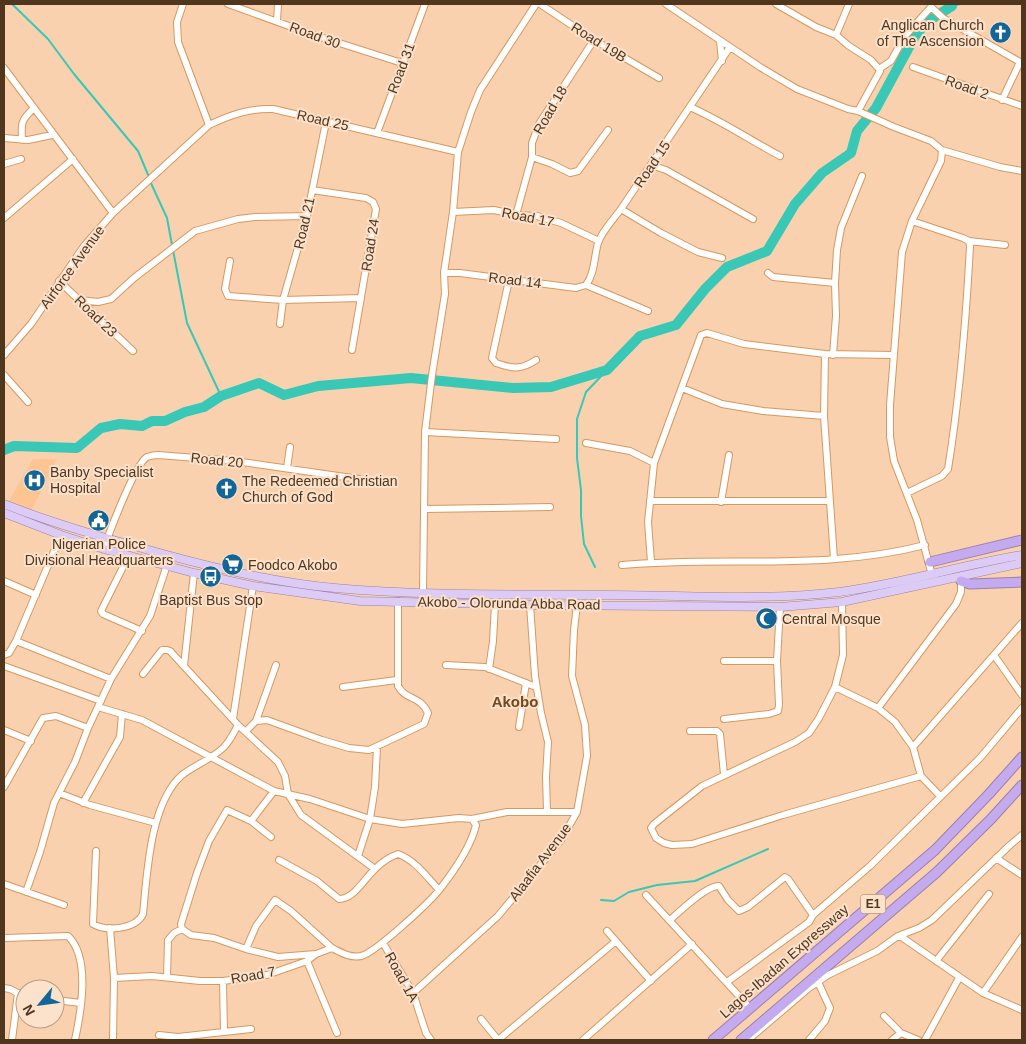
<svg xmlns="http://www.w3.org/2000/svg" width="1026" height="1044" font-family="Arial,sans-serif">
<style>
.built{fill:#fec492}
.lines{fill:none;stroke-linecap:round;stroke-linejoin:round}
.stream{stroke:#38c8b5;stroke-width:2}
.river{stroke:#38c8b5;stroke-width:10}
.minor-casing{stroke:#d7985e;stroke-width:8}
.major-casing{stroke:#9c81a5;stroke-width:9}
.highway-casing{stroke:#9c81a5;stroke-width:11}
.minor{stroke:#fff;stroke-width:6}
.major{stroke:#dcccf5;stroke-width:8}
.highway{stroke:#c4aaee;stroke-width:9}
.labels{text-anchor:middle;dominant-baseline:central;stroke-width:4;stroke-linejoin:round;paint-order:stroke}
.shield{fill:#fce1cb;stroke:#846952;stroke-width:1}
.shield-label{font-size:12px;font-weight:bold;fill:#51361e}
.poi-label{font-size:14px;fill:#51361e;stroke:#fce1cb;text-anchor:start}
.street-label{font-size:14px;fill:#51361e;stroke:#fce1cb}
.neighbourhood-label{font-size:15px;font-weight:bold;fill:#76481c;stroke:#fce1cb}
</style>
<rect width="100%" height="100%" fill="#f9d1af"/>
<path class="built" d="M33 459H57L30 513 7 504Z"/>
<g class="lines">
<path class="stream" d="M12 4 48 39 74 74 138 151 149 177
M949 4 952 6 960 4
M150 181 167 218 172 245
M173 250 187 323 221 396
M595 567 584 544 581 516V490L577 458V419L586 392 607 370
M601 900 614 901 629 892 657 885 695 881 768 849"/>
<path class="river" d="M4 450 14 446 77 448 101 428 120 424 142 426 152 421H165L185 412 204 407 221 396 259 383 284 395 318 386 411 378 513 388 551 387 607 370 640 336 676 325 705 289 727 267 767 251 795 204 822 173 851 153 857 131 876 108 915 36 927 22 952 6"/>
<defs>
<path id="minor" d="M183 4 177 22 178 42 209 125
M228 4 311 34 402 63
M540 4 594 40 659 78
M666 4 760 67 797 89 848 109 858 111 894 127 931 141 942 150 941 161 912 221 902 252 890 405V437L894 461 917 520 932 575
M776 4 816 27 836 35 849 46 871 60 879 69
M277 21 278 4
M836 35 849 4
M720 41 722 61
M913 67 1022 106
M4 68 113 213
M690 107C722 121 750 140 780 156
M858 111 880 71 879 69 891 61 905 36 931 7 943 18 1020 62 1002 100
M377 133 425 4
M4 138 28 140 52 135
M22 140C21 123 21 120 34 108
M942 150 1000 167 1022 171
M532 157 552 164 570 173 578 171 608 130
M4 164 21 159
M651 165 666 170 753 219
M312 190 366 198 373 202 376 209 352 350
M621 209 661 233 698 252 722 258
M453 212 494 210 516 215 537 216 561 223 599 241
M516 215 532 157V143L539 124 594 40
M4 218 73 159
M912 221 963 238 969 241 1005 245
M230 261 225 289 228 296 283 300 361 298
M444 273H460L576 288 586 285
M768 273 773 277 835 283
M509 280 492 358 496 363C513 369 521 370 536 360
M59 281 133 351
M586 285C595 273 594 257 598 243 602 231 613 220 621 209L730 47
M586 285 648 311
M80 300 98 302 111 299 134 278 195 231 238 219 255 217 307 216
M280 324 283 300 307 216 326 122
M825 354 824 416 834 559
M4 355 31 324 84 246 113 213 209 125C230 115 250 108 273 109L458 152
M833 355 836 316 835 283 837 250 841 228 862 176
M4 375 28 402
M682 388 722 404 763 411 824 416
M425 432 556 439
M586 443 630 451 654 463
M287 468 290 447
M907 493 942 476 948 469C960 395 966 321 970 246L969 241
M650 501H829
M721 502 729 455
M424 509 550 507
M104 549C109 533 135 464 147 457 150 456 154 455 158 455L235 461 359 479
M129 555 101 611 103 614 142 631
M651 562 648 522 654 463 701 335 707 333 744 344 825 354 894 355
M622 565C723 556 826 571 925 545
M4 581 36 595
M423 593 425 432 432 375 445 294 444 273 453 212 458 152 471 112 480 90 536 4
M842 602 843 655 835 687 819 718 809 733 795 742 702 786 654 824 651 828 656 838 664 843 672 845 692 844 783 815 921 776
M530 605 535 676 541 713 548 742 546 777 547 811
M16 641 111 679
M4 655 9 653 16 641 61 535
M994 655 1022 695
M724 661H777
M446 665 485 667 536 687
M4 666 101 701
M184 666 194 573
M489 669 493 641 495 604
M143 674 162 650H167L170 651 238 725 278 762 285 776 288 794 301 815 375 869
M343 687 397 680
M835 687 878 708 895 722 913 747 921 776 940 796
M98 707 142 720 274 791 310 799 370 819 402 824 459 818 472 819 507 812H577
M878 708 956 604 961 592V581L959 580
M233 719 253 586
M724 719 769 714 778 711 779 705 777 661 780 607
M256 721 276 665
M519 727 526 683
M4 730 31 741
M246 731 256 721 267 720 322 740 349 748 369 750 424 724 428 713C420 695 406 701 398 686V601
M690 731H717L720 734 724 774
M913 747 1022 623
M4 787 43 718 56 716 88 728
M59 793 90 805 156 823
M83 803 120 737 122 714
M251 821 274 791
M271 837 251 821 227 810 209 841 197 873 181 924 182 929 191 935 214 938 246 949 278 957 316 954
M96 851 93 924C107 932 136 929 143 914 147 874 150 803 182 775 195 765 212 759 224 747 230 741 234 732 238 725
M358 856 370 819 375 787 377 747
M996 858 1022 875
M279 860 317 881 339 899C354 899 364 879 375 869 381 863 389 857 398 854 415 860 427 877 439 890
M4 884 64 905
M26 892 40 852 54 803 75 762 88 728 111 679 150 616 167 565
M646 895 750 1008
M670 920C680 911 707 885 719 886L728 900 739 911 748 907 785 877 788 879 813 915
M110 928 114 978 113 1040
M607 931 651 981
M900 936 983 993 1022 1010
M4 938 68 936C91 958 81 1012 75 1040
M383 943 413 993 426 1033 431 1040
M246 949 256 926 275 900 291 911 332 948
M307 961 337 1033
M936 961 989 894
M167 977 168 940 174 933 182 929
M114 978 152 976 200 981H223L267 975 307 961 316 954 332 948C342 953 350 958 361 956 375 953 430 902 440 889 454 871 471 847 476 825L472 819
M223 981 224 1032
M727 982 809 922 813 915 870 866 980 758 1022 708
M4 988 10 989 25 997
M413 993 498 916 561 840 577 812 587 756 585 725 572 676 574 630 577 605
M983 993 1022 937
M55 1000 81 1003
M884 1016 901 1033
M481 1019 498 1040
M159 1035 178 1037 251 1029
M12 1040 18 993
M498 1040 616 941
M583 1040 692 944
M748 1040 809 988 828 975 877 951 898 936 919 928 932 920 1010 845 1022 835
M809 1040 825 1021 830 1008 818 982
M892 1040 901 1033 918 1040
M925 1040 959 978"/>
<path id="major" d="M4 504C57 525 112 540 167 555 222 570 278 583 335 588 427 596 519 594 611 595 686 595 764 601 839 592 901 584 961 565 1022 555
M4 513 61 535 104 549 194 573 253 586 360 601 530 605 780 607 842 602 1022 563"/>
<path id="highway" d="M930 562 1022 540
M961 581 970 584 1022 582
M713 1040 935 850 989 794 1022 757
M741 1040 937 872 991 819 1022 785"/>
</defs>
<use href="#minor" class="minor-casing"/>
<use href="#major" class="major-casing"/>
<use href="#highway" class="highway-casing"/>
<use href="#minor" class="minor"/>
<use href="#major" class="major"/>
<use href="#highway" class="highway"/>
</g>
<defs>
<symbol id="church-disc" viewBox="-11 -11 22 22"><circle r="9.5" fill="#126596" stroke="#fce1cb"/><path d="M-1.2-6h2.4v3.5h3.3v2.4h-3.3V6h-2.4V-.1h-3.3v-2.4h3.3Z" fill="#fff"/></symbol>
<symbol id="hospital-disc" viewBox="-11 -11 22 22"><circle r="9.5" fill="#126596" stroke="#fce1cb"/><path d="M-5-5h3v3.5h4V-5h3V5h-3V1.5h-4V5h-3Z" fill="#fff"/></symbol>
<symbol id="civic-disc" viewBox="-11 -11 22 22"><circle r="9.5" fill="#126596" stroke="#fce1cb"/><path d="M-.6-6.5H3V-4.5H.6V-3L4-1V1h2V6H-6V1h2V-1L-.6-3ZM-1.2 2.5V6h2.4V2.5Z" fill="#fff"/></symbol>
<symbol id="supermarket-disc" viewBox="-11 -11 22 22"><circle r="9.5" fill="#126596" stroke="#fce1cb"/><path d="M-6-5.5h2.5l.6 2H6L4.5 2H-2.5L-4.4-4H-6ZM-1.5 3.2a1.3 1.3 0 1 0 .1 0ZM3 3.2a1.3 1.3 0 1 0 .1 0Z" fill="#fff"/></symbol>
<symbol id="bus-disc" viewBox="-11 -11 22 22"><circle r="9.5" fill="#126596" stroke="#fce1cb"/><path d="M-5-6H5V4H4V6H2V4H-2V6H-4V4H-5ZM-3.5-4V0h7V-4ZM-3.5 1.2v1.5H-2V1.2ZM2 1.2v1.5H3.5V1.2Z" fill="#fff"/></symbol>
<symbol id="mosque-disc" viewBox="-11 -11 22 22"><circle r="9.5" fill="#126596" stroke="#fce1cb"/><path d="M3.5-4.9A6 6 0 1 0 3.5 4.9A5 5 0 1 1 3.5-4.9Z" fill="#fff"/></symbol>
</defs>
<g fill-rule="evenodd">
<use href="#church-disc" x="988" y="20" width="25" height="25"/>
<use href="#hospital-disc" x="22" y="468" width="25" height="25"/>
<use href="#church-disc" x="214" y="476" width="25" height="25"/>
<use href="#civic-disc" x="86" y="508" width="25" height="25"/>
<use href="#supermarket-disc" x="220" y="552" width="25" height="25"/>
<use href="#bus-disc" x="198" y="564" width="25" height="25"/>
<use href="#mosque-disc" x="754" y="606" width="25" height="25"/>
</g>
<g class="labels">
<rect class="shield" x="860.5" y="894.5" width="25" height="19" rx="4"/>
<g class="shield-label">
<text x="873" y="904">E1</text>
</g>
<g class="poi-label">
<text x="984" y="25" text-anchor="end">Anglican Church<tspan x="984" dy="16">of The Ascension</tspan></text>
<text x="50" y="472">Banby Specialist<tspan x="50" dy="16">Hospital</tspan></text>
<text x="242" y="481">The Redeemed Christian<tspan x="242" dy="16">Church of God</tspan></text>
<text x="99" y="544" text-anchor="middle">Nigerian Police<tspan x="99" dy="16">Divisional Headquarters</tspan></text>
<text x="248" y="565">Foodco Akobo</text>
<text x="211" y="600" text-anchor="middle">Baptist Bus Stop</text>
<text x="782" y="619">Central Mosque</text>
</g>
<g class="street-label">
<text transform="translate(315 35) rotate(20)">Road 30</text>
<text transform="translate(599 42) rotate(32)">Road 19B</text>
<text transform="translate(401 68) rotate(-69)">Road 31</text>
<text transform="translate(967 87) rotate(20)">Road 2</text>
<text transform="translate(550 110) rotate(-60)">Road 18</text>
<text transform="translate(323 120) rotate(13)">Road 25</text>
<text transform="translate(652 164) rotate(-56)">Road 15</text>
<text transform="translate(528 217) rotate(11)">Road 17</text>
<text transform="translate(304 223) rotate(-77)">Road 21</text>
<text transform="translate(370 245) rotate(-81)">Road 24</text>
<text transform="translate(72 267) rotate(-54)">Airforce Avenue</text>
<text transform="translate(515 280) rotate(7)">Road 14</text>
<text transform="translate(96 316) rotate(44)">Road 23</text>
<text transform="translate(217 460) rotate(6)">Road 20</text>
<text transform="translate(509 603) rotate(1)">Akobo - Olorunda Abba Road</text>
<text transform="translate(540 862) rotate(-53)">Alaafia Avenue</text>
<text transform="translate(784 961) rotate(-41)">Lagos-Ibadan Expressway</text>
<text transform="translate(253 975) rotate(-10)">Road 7</text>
<text transform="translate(402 977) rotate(61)">Road 1A</text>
</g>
<g class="neighbourhood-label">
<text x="515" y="701">Akobo</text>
</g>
</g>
<rect width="1026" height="1044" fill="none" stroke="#51361e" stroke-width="10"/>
<g transform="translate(40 1004) rotate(241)"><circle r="24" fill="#fce1cb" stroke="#b89d86"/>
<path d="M0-4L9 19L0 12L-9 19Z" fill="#126596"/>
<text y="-8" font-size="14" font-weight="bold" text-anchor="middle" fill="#51361e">N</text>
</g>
</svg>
